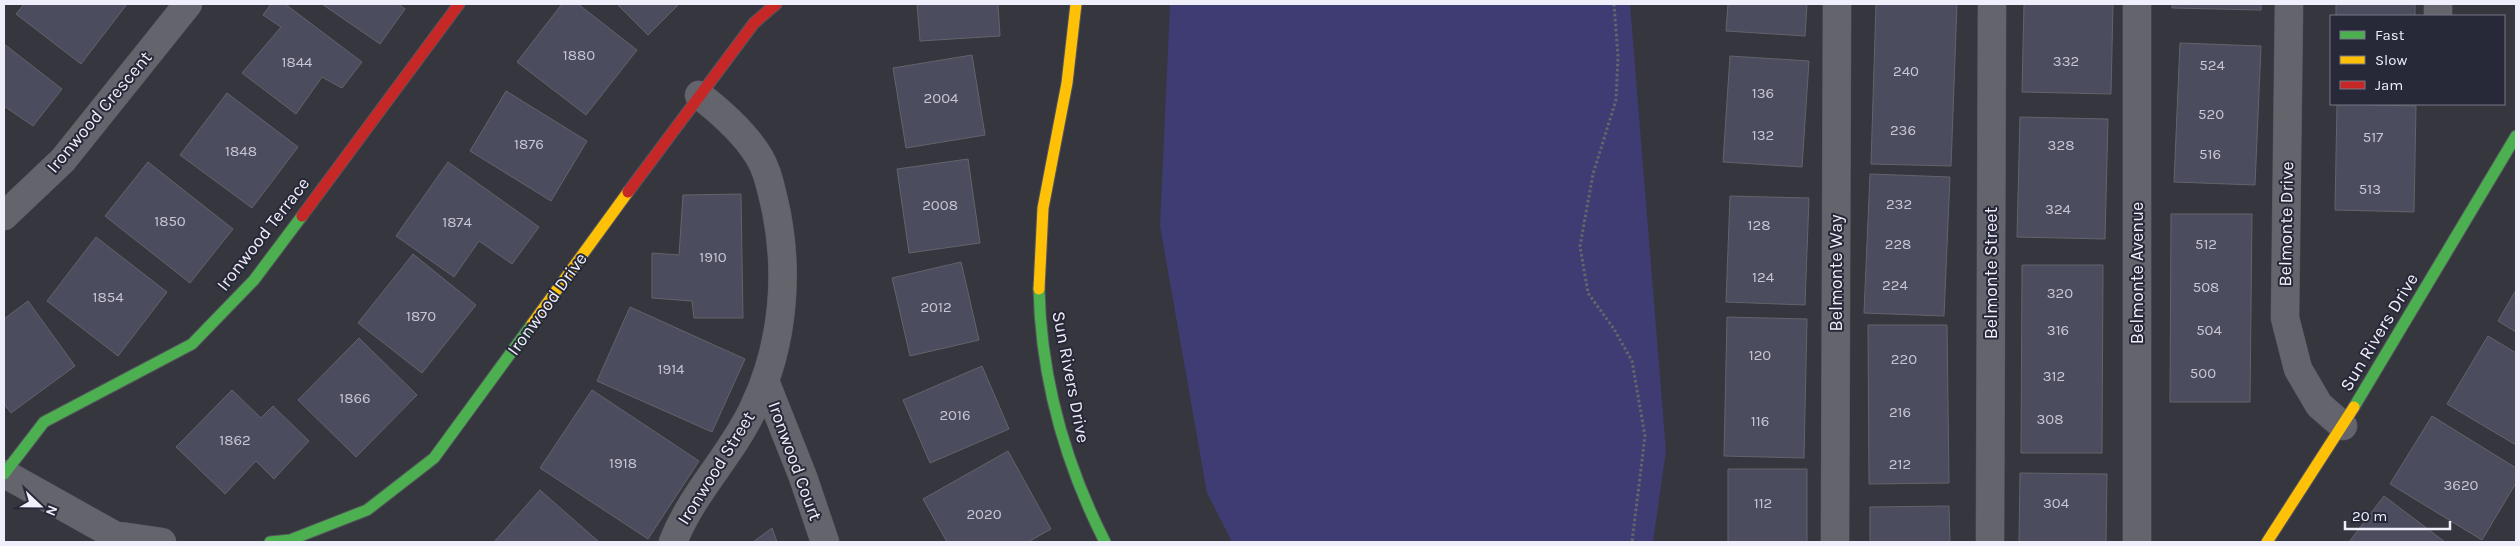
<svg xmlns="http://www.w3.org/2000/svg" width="2520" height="546" font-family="Karla,sans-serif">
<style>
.green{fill:#3e3c72}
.building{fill:#4c4c5f;stroke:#63636b}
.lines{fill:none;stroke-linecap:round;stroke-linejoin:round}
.street-casing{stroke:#54555c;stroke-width:29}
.fast-casing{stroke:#54555c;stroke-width:13}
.slow-casing{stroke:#54555c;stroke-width:13}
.jam-casing{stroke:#54555c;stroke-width:13}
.path{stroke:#65666b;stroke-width:3;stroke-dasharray:2.5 2.5;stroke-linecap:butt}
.street{stroke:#64656c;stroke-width:28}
.fast{stroke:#4caf50;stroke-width:11}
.slow{stroke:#ffc107;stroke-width:11}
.jam{stroke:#c62828;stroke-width:11}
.labels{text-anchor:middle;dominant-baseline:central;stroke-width:4;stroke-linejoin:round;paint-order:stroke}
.number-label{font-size:15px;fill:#c6c6d3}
.street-label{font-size:18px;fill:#eeeffa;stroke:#272838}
</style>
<rect width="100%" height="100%" fill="#35363e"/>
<path class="green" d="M1170 4H1630L1666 451 1653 542H1232L1207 493 1160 226Z"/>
<path class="building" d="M24 4H127L81 64 16 14Z
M271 4H285L362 62 342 88 322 77 296 114 242 73 281 27 263 15Z
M322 4H398L405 9 380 44Z
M562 4H578L637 50 586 115 517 62Z
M617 4H679L648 35Z
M917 4H998L1000 36 920 41Z
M1728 4H1807L1805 36 1726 31Z
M1876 4H1957L1951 166 1871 164Z
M2024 4H2113L2111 94 2022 92Z
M2172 4H2261V10L2172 8Z
M2336 4H2415V16H2336Z
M2180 43 2261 46 2255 185 2174 182Z
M4 44 62 89 33 126 4 106Z
M972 55 985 135 906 148 893 68Z
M1730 56 1809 61 1802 167 1723 162Z
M506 91 587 141 551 201 470 151Z
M227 93 298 147 252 208 180 155Z
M2337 104 2416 106 2414 212 2335 210Z
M2020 117 2108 119 2105 239 2017 237Z
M968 159 980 243 909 253 897 169Z
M148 162 233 229 190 283 105 216Z
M448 162 539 227 512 264 479 241 454 277 396 236Z
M1870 174 1950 177 1944 316 1864 313Z
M741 194 743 318H694L692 301 652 298V253L679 255 683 195Z
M1730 196 1809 198 1805 305 1726 302Z
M2171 214H2252L2250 402H2170Z
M96 237 167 292 118 356 47 301Z
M413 254 476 305 422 373 358 323Z
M961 262 979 340 910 356 892 278Z
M2022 265H2103L2102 453H2021Z
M2516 290V332L2498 321Z
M28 301 75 366 11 413 4 404V319Z
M630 307 745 359 712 432 597 381Z
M1727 317 1807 319 1804 458 1724 456Z
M1868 325H1947L1949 483 1869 484Z
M2488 336 2516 353V445L2447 404Z
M359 338 417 395 356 457 298 400Z
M982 366 1009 429 930 463 903 400Z
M232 390 261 418 273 406 309 441 274 479 256 461 225 494 176 447Z
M592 390 699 461 648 539 540 468Z
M2432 416 2516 468V483L2482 540 2390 484Z
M1008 451 1051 529 1028 542H947L923 499Z
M1728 469H1807V542H1728Z
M2020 473 2107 474 2106 542H2019Z
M540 490 599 542H494Z
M2384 496 2445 542H2349Z
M1949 506 1950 542H1870V507Z
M772 528 777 542H753Z"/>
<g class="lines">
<defs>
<path id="street" d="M2137 4V542
M2289 4 2285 318 2298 369 2319 405 2343 426
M2438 4V16
M4 216 63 160 188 4
M765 381 803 477 825 542
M5 474 114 535 162 542
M673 542C692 493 731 456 753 409 784 345 790 270 774 201 770 185 767 169 758 155 743 131 721 112 699 95
M1835 542 1837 4
M1990 542 1992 4"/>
<path id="fast" d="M1039 289C1041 378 1065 463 1105 542
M2354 407 2516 136
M4 474 44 422 192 344 254 280 302 216
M270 542 290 540 367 510 434 458 532 324"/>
<path id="slow" d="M1039 289 1043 208 1067 83 1076 4
M532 324 628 192
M2267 542 2354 407"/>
<path id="jam" d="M628 192 754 23 776 4
M302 216 459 4"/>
</defs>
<use href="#street" class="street-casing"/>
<use href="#fast" class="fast-casing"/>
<use href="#slow" class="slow-casing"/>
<use href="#jam" class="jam-casing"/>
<path class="path" d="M1614 4 1618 56 1616 100 1593 174 1580 246 1588 293 1614 329 1632 361 1645 436 1632 542"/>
<use href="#street" class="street"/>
<use href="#fast" class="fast"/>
<use href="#slow" class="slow"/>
<use href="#jam" class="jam"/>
</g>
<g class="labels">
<g class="number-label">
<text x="579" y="55">1880</text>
<text x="2066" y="61">332</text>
<text x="297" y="62">1844</text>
<text x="2212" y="65">524</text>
<text x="1906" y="71">240</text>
<text x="1763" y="93">136</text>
<text x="941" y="98">2004</text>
<text x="2211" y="114">520</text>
<text x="1903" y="130">236</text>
<text x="1763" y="135">132</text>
<text x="2373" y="137">517</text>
<text x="529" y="144">1876</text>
<text x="2061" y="145">328</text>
<text x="241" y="151">1848</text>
<text x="2210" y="154">516</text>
<text x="2370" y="189">513</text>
<text x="1899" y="204">232</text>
<text x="940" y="205">2008</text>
<text x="2058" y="209">324</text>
<text x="170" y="221">1850</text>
<text x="457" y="222">1874</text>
<text x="1759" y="225">128</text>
<text x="1898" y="244">228</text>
<text x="2206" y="244">512</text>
<text x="713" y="257">1910</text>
<text x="1763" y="277">124</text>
<text x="1895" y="285">224</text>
<text x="2206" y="287">508</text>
<text x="2060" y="293">320</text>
<text x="108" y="297">1854</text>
<text x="936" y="307">2012</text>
<text x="421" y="316">1870</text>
<text x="2058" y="330">316</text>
<text x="2209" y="330">504</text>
<text x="1760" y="355">120</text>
<text x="1904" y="359">220</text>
<text x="671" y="369">1914</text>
<text x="2203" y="373">500</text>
<text x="2054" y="376">312</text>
<text x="355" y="398">1866</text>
<text x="1900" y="412">216</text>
<text x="955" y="415">2016</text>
<text x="2050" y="419">308</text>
<text x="1760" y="421">116</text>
<text x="235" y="440">1862</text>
<text x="623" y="463">1918</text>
<text x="1900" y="464">212</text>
<text x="2461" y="485">3620</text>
<text x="1763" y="503">112</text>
<text x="2056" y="503">304</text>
<text x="984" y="514">2020</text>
</g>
<g class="street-label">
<text transform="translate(99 112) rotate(-50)">Ironwood Crescent</text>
<text transform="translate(2286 224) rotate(-89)">Belmonte Drive</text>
<text transform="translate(263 234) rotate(-52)">Ironwood Terrace</text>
<text transform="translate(1836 273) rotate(-90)">Belmonte Way</text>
<text transform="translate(1991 273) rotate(-90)">Belmonte Street</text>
<text transform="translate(2137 273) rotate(-90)">Belmonte Avenue</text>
<text transform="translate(547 304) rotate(-54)">Ironwood Drive</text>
<text transform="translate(2379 332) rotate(-59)">Sun Rivers Drive</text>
<text transform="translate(1071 377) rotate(79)">Sun Rivers Drive</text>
<text transform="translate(795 461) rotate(70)">Ironwood Court</text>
<text transform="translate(716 468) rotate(-58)">Ironwood Street</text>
</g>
</g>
<rect width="2520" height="546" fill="none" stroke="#eeeffa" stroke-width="10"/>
<rect x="2330" y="15" width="175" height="90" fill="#272838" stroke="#777886"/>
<rect x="2340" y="31" width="25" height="8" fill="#4caf50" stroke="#777886"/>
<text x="2375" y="40" font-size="15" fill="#eeeffa">Fast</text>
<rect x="2340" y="56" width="25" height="8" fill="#ffc107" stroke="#777886"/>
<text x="2375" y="65" font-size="15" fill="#eeeffa">Slow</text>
<rect x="2340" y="81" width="25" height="8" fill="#c62828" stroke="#777886"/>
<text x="2375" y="90" font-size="15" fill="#eeeffa">Jam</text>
<g transform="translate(40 506) rotate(112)" stroke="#272838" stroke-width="4" paint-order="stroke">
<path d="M0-4L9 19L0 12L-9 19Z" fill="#eeeffa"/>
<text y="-8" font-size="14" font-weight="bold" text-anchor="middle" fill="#eeeffa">N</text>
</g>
<path d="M2345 521v8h105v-8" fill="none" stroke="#eeeffa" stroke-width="2.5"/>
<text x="2352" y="521" font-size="15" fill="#eeeffa" stroke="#272838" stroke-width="4" paint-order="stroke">20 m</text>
</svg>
